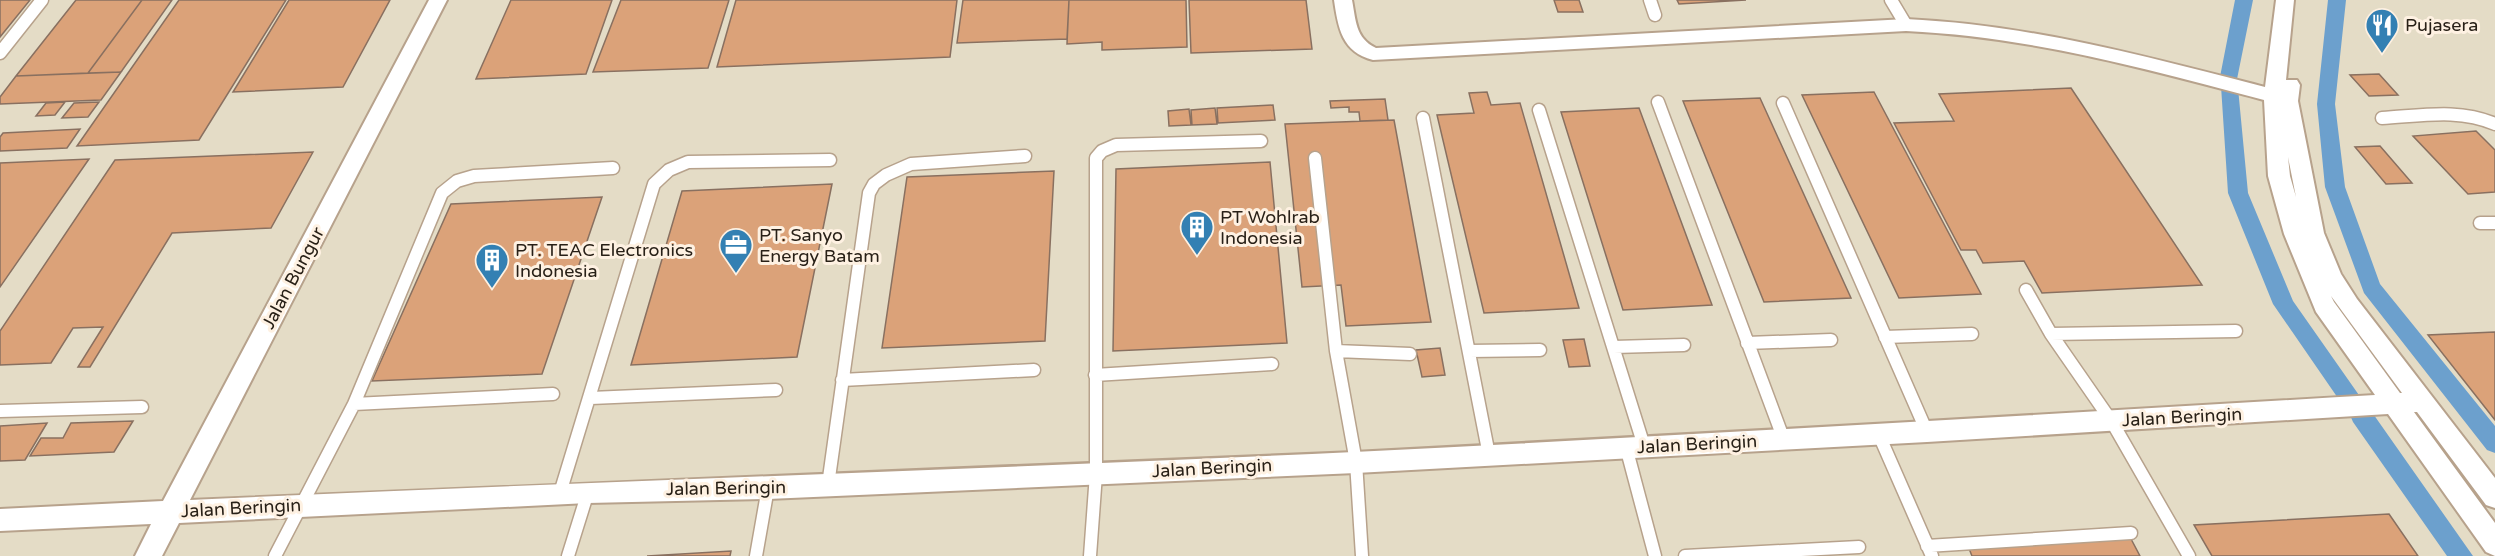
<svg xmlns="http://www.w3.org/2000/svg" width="2495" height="556" font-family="'Varela Round',sans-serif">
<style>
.industrial{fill:#e4dcc6}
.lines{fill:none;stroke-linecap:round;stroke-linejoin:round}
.canal{fill:#6ca0cd;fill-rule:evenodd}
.building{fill:#dba279;stroke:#897060;stroke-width:1.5}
.lane-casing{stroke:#b7a28c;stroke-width:15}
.street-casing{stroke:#b7a28c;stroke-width:4}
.lane{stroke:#fff;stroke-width:12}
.street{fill:#fff;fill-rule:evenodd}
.labels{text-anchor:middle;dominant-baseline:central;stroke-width:6;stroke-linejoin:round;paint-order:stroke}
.poi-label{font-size:18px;fill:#282017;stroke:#fef1e2;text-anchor:start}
.street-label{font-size:18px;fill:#282017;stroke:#fef1e2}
</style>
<rect width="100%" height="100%" fill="#f8e2ca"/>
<path class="industrial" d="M0 0H2495V556H0Z"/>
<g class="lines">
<path class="canal" d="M2235 0H2253L2236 84 2238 88 2248 193 2293 301 2361 398 2358 404 2350 407 2342 404 2273 304 2228 193 2221 86 2219 82Z
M2328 0H2346L2335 104 2345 187 2380 284 2495 426V453L2487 450 2364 293 2325 187 2317 104Z
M2361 406 2369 408 2473 556H2447L2353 422 2350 415 2353 408Z"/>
</g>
<path class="building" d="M0 0H30L0 37Z
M76 0H142L88 73 16 76Z
M142 0H172L121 72 88 73Z
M179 0H286L199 140 77 146Z
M289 0H390L343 87 233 92Z
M511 0H612L586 74 476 79Z
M621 0H729L708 68 593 72Z
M736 0H957L950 57 717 67Z
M963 0H1069L1067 39 957 43Z
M1069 0H1186L1187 47 1102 50V42L1067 44Z
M1189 0H1306L1312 49 1191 53Z
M1554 0H1579L1583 12H1558Z
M1677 0H1746L1679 4Z
M121 72 101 100 0 104V97L16 76Z
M2379 74 2398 95 2369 96 2350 75Z
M2071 88 2202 285 2042 293 2024 261 1983 263 1976 250H1961L1894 123 1954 121 1939 94Z
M1487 92 1491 105 1520 103 1579 308 1484 313 1437 115 1474 113 1469 93Z
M1874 92 1981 294 1899 298 1802 95Z
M1760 98 1851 298 1764 302 1683 101Z
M1385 99 1388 120 1360 121 1359 112H1349V107L1331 108 1330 101Z
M65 102 55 115 36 116 46 103Z
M99 102 88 117 62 118 74 103Z
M1273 105 1275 120 1218 123 1217 108Z
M1215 108 1217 124 1192 125 1191 110Z
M1639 108 1712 305 1623 310 1561 112Z
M1189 109 1191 125 1169 126 1168 111Z
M1394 120 1431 322 1346 326 1341 285 1302 287 1285 124Z
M80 129 67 148 0 151V137L3 133Z
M2476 131 2495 150V192L2468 194 2413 136Z
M2380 146 2412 183 2386 184 2355 147Z
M313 152 271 228 172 233 90 367H78L103 327 73 328 51 363 0 365V331L115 160Z
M89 159 0 287V163Z
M1270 162 1287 343 1113 351 1116 169Z
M1054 171 1045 341 882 348 907 177Z
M832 184 797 357 631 365 682 191Z
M602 197 542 374 372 381 451 204Z
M2495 332V420L2428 335Z
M1584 339 1590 366 1569 367 1563 340Z
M1440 348 1445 375 1422 377 1416 350Z
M133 421 114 452 30 456 41 438H63L71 423Z
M47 423 25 460 0 461V426Z
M2389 514 2418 556H2212L2194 525Z
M2130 537 2140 556H1972L1968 546Z
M731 551 730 556H647Z"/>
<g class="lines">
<defs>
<path id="lane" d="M1650 0 1655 15
M1891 0 1906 25
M0 53 42 0
M1658 102 1784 440
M1783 103 1927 432
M1539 110 1644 446
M1423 118 1489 455
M2382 118C2420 116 2459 108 2495 124
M1315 158 1336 351 1356 462 1362 556
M2480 223H2495
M2026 290 2051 334 2112 422 2189 556
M2051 334 2236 331
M1885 337 1972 334
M1747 343 1831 340
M1614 347 1684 345
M1336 351 1410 354
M1469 351 1540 350
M1095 375 1272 364
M842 380 1034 370
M591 398 776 390
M354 404 553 394
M0 411 142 407
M1879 435 1932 556
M1626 447 1655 556
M828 485 869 193 874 184 886 175 911 164 1025 156
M560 493 654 184 669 170 688 162 830 160
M1927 546 2131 533
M275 556 354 404 442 193 457 181 474 176 613 168
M568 556 588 492
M756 556 768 488
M1090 556 1096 474V158L1102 151 1116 145 1261 141
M1685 556 1859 547"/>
<path id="street" d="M429 0H447L190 500C578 482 966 470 1354 452 1694 435 2035 415 2375 395L2316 312 2284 234 2268 176 2264 100C2143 68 2032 37 1906 31L1373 60C1342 52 1338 28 1334 0H1352C1356 20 1355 38 1376 48L1906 19C2032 25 2144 56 2265 87L2276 0H2294L2286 80H2297L2300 85 2298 101 2324 233 2341 274 2357 299 2495 478V508L2486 505 2417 412H2414L2495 523V556L2486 552 2388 414 1927 442 1356 473 768 499 588 503 179 523 162 556H135L151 524 0 531V509L163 501ZM2288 157 2296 197 2290 176ZM2331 296 2402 393H2400L2334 302Z"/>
</defs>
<use href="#lane" class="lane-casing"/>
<use href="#street" class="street-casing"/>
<use href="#lane" class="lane"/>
<use href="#street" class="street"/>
</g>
<defs>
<symbol id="restaurant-pin" viewBox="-11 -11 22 30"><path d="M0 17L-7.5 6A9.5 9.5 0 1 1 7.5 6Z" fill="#3380b3" stroke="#fef1e2"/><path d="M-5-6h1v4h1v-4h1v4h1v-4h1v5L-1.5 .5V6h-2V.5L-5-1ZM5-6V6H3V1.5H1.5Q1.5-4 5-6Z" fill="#fff"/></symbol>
<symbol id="building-pin" viewBox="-11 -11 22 30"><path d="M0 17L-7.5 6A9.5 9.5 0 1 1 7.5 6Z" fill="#3380b3" stroke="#fef1e2"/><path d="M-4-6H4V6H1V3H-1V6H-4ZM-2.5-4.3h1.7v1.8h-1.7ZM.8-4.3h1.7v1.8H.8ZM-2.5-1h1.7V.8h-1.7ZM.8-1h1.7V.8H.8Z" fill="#fff"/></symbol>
<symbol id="office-pin" viewBox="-11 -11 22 30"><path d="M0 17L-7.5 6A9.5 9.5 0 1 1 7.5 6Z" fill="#3380b3" stroke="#fef1e2"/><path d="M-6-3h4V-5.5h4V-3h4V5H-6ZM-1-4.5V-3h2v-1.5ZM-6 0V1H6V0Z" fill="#fff"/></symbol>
</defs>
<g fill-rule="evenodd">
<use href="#restaurant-pin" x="2363" y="6" width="38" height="52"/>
<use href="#building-pin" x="1178" y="208" width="38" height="52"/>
<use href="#office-pin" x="717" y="226" width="38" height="52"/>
<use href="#building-pin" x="473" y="241" width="38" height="52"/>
</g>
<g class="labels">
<g class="poi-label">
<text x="2405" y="25">Pujasera</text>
<text x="1220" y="217">PT Wohlrab<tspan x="1220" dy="21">Indonesia</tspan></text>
<text x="759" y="235">PT. Sanyo<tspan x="759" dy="21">Energy Batam</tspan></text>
<text x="515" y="250">PT. TEAC Electronics<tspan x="515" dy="21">Indonesia</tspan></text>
</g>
<g class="street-label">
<text transform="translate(293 278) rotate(-62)">Jalan Bungur</text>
<text transform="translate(2182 417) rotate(-3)">Jalan Beringin</text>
<text transform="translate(1697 444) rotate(-3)">Jalan Beringin</text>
<text transform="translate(1212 468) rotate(-3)">Jalan Beringin</text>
<text transform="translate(726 488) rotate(-1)">Jalan Beringin</text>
<text transform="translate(241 508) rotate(-3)">Jalan Beringin</text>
</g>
</g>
</svg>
